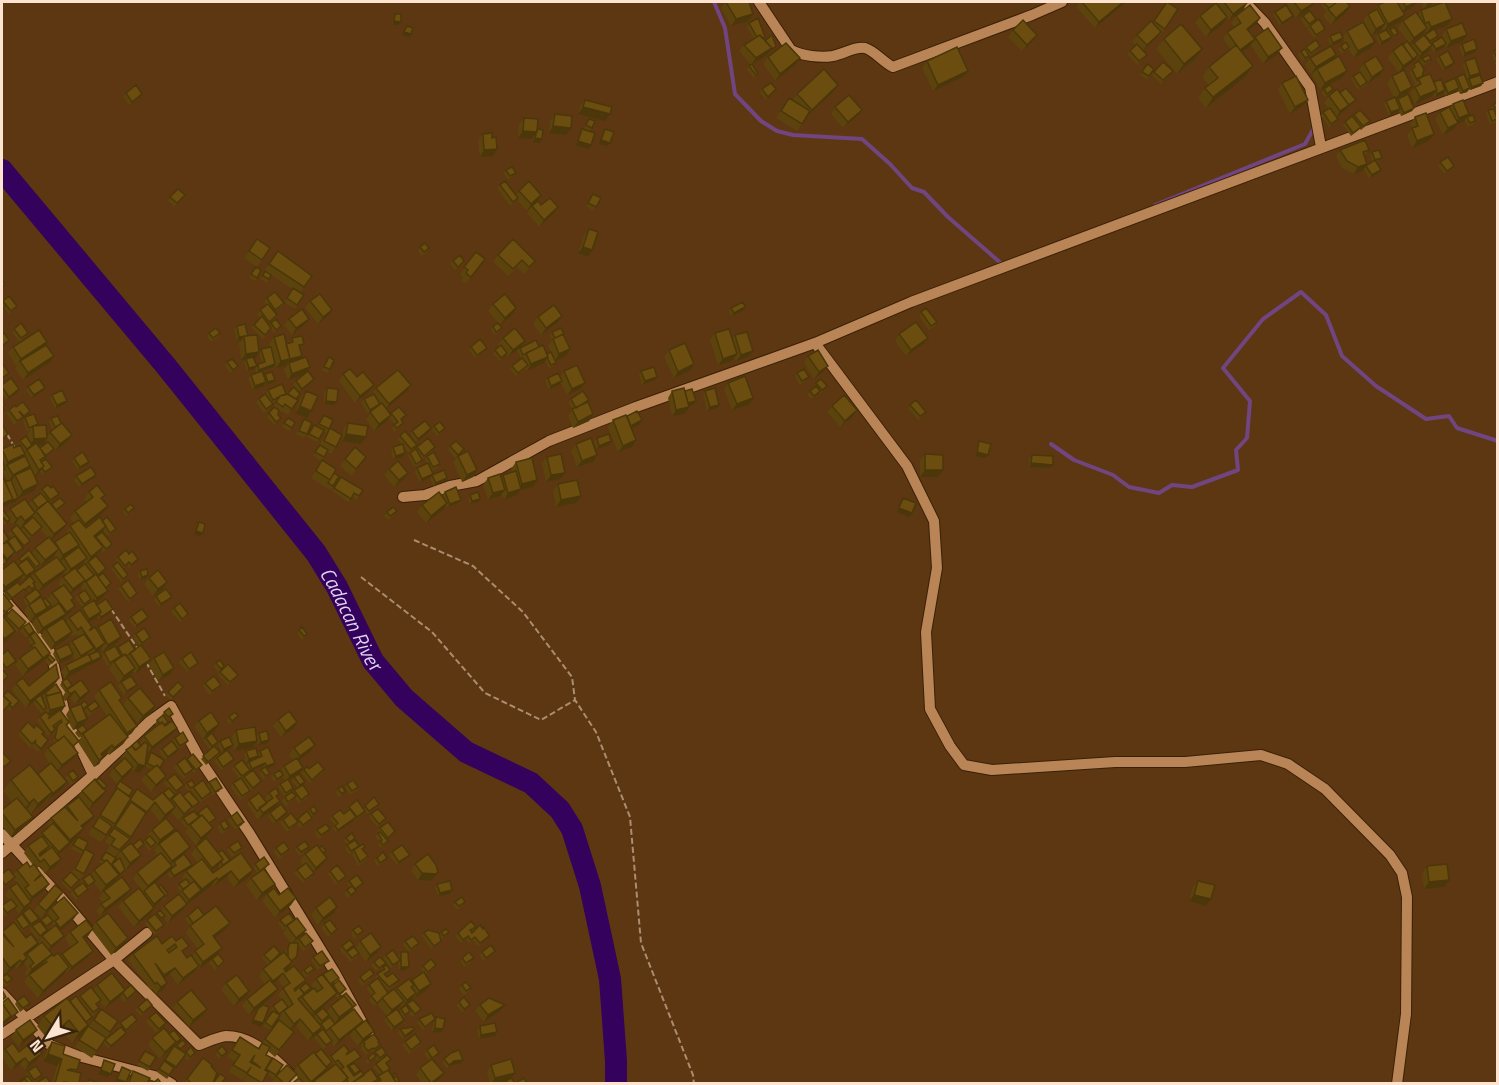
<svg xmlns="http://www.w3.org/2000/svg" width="1499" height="1085" font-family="'Titillium Web',sans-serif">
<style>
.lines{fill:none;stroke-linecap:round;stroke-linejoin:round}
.stream{stroke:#704580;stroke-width:4}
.river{stroke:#34015d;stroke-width:22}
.minor-casing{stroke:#3a2007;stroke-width:12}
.path{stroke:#ab8d71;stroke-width:2;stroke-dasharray:6 3;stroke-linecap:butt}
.minor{stroke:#ba8556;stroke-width:10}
.wall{fill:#5c430d;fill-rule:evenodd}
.shaded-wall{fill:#4b370a}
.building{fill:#6b4e0f;stroke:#4b370a;stroke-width:1.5;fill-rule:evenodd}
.labels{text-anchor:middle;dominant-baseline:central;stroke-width:5;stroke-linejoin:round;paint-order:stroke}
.water-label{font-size:20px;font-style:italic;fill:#ded5ee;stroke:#37220e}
</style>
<rect width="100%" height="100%" fill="#5c3712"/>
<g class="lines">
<path class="stream" d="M714 2 725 28 735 94 761 121 777 131 793 135 862 139 890 164 912 188 924 192 948 217 1003 265
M1155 205 1305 144 1314 128
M1051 444 1074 460 1113 475 1129 487 1159 493 1172 485 1192 487 1238 470 1236 450 1247 438 1250 401 1223 368 1263 319 1301 292 1326 315 1342 356 1376 386 1426 419 1449 416 1457 428 1498 441"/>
<path class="river" id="s1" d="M2 170 166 366 316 553 337 587 373 661 404 698 466 752 531 783 560 810 572 829 590 886 610 979 616 1061V1084"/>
<defs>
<path id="minor" d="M759 2 791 50C802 56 821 58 833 56 843 54 856 46 865 48 875 51 883 62 893 67L1032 15 1062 2
M1245 2 1265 23 1310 87 1321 147
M815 343 907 466 934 521 937 568 926 632 930 709 950 746 964 765 992 770 1115 762H1185L1261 755 1288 764 1325 789 1390 855 1402 873 1407 897 1406 1014 1397 1084
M403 497 425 495 450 486 477 481 549 441 636 407 815 343 911 302 1498 82
M2 597 51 653 65 714 93 775
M2 834 62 899 114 960 199 1045C207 1042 217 1037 226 1036 256 1036 280 1064 300 1084
M2 853 93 775 150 721 171 706 201 761 250 834 334 971 369 1035
M2 993 50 1045 78 1056 162 1078 172 1084
M2 1034 114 960 147 933"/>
</defs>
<use href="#minor" class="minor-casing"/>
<path class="path" d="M7 434 16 450
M414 540 473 566 523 612 572 677 575 700
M361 577 432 632 485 693 541 720 575 700 596 732 630 817 641 943 693 1075 694 1084
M111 609 138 649
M146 662 165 696"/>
<use href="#minor" class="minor"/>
</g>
<path class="wall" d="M726 2 753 14 748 21 731 26 721 8Z
M1079 2H1126L1095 28 1076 7Z
M1167 2 1178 9 1160 36 1159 35 1143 51 1144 58 1137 65 1127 54 1136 45 1132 42 1137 35 1152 23Z
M1219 2H1247V3L1243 10 1229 20 1227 18 1223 24 1206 37 1195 23 1200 16 1217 4Z
M1289 2H1311L1308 11 1296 18 1287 4Z
M1323 2 1346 13 1331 25 1323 16 1327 11H1326L1321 5Z
M1400 2H1417L1413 7 1404 13 1405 15 1400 22 1386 30 1388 33 1390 30 1396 36 1392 39 1391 38 1389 41 1380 46 1376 37 1378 34 1384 31 1382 28 1380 31 1371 36 1370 49 1354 58 1349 49 1342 54 1338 49 1341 46 1345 43 1343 38 1341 42 1331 46 1328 40 1330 36 1343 37 1347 31 1370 34 1363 21 1368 14 1374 11 1378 5 1398 3Z
M1420 2H1435L1424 9Z
M1421 10 1447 26 1435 30 1436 39 1430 43 1431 44 1442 37V36L1446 29 1462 42 1446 48 1445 45 1444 47 1434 53 1431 48 1428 52 1417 60 1416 58 1399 72 1412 87 1407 94 1396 99 1397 101 1398 99 1414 108 1412 111 1401 116 1399 111 1398 112 1389 116 1384 104 1386 101 1394 98 1387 83 1392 76 1399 73 1388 58 1393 51 1407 41 1398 28 1403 21 1418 15ZM1425 31 1426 33 1429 32 1414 43 1411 47 1409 44 1423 35Z
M1275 12 1290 19 1280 26 1273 15Z
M395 14 401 22 398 25H392L393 17Z
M1236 16 1256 25 1249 31 1254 38 1277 55 1263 64 1251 45 1242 52 1246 76 1206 108 1198 98 1205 88 1209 85 1202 77 1209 67 1231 50 1223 39 1227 32 1234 27 1231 23Z
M1303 16 1316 19 1314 23 1306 28 1301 19Z
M749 23 765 37 763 39 774 49 767 55 752 65 756 75 754 78 746 69 751 65 739 51 744 45 754 39 747 27Z
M1310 26 1325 29 1323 32 1314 38 1307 29Z
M1013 30 1037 35 1032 42 1022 51 1008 37Z
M1164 39 1195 59 1177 74 1156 49Z
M1462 44 1475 52 1463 57 1459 47Z
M1320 46 1318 50 1303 61 1298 55 1306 47Z
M1497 50V69L1495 63 1497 60 1494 61 1492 55 1494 51Z
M1336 55 1333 59 1347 71 1342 78 1330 85 1331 93 1325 97 1321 93 1329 85 1320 90 1312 75 1314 72 1311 74 1305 65 1310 58Z
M1439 56 1454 63 1452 66 1443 71 1436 59Z
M768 57 795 65 775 81 763 64Z
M1422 58 1431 59 1429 62 1422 66 1420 62Z
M927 61 968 71 963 77 933 91 922 68Z
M1465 61 1483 83 1481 86 1470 90 1469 89 1467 92 1460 94 1458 90 1457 92 1446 96 1444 92 1443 94 1435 97 1434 95 1432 96 1415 104 1410 93 1415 87 1414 85 1415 83 1409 73 1412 69 1411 68 1414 64 1422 77 1443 85 1444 83 1456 80 1457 77 1467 81 1469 79 1473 77 1467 79 1463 65Z
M1364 63 1384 69 1379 76 1367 84V83L1365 86 1358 90 1351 79 1353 76 1361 73 1359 70Z
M1147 64 1154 69 1147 80 1140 75Z
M1154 72 1170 74 1161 84 1152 75Z
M1282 83 1308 100 1303 106 1290 114 1278 90Z
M762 89 773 92 766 100 760 93Z
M833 92 807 116 797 131 776 118 789 98 793 100 797 94Z
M126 93 142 94 140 97 129 105 123 97Z
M1340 93 1353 103 1337 117 1338 119 1336 122 1329 127 1321 116 1323 112 1328 109 1324 103 1329 96Z
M585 100 605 121 578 114 580 106Z
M1497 102V108L1495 110V112L1497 110V122L1496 120 1495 122 1490 125 1486 113 1488 110 1492 109 1491 108 1493 105Z
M1453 104 1469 114 1467 117 1475 121 1473 125 1467 127 1465 120 1457 124 1453 130 1443 135 1435 119 1440 112 1450 108Z
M835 107 862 110 857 116 843 128 831 114Z
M555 114 566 135 549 133 550 121Z
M1354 115 1370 121 1367 125 1361 130 1360 129 1351 136 1343 125 1345 122Z
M1415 117 1429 141 1412 148 1407 135 1412 129 1410 124Z
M524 118 537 129 540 143 533 142 534 137 532 139 518 138 519 125Z
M589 119 592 128 589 131 584 128Z
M483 134 493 156 480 157 478 141Z
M1340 150H1369L1365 156 1366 166 1372 162 1370 155 1372 152 1379 161 1377 162 1378 173 1369 179 1364 170 1363 171 1354 174 1342 168 1336 156Z
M1440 162 1454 166 1451 169 1444 174 1438 166Z
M506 170 513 176 508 180 504 174Z
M500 185 516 195 519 191 537 202 527 211 517 200 510 206 497 188Z
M593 194 601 198 593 211 586 206Z
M170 197 182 199 174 207 168 200Z
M541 205 553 214 539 227 527 213 532 206Z
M589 229 588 257 578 253 584 236Z
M257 239 270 248 257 267 244 258Z
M420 247 429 248 427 252 421 256 418 251Z
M278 251 312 276 300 293 304 295 295 309 284 302 292 289 271 275 267 283 260 279 265 271H264Z
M476 252 480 266 466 284 461 280 463 277 460 274Z
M498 255 535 261 524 274 517 267 508 276 493 262Z
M453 261H464L462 265 455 270 450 264Z
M256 267 261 270 255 281 249 278Z
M267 298 284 303 282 307 274 312 277 315 275 319 268 324 269 325 271 323 281 326 279 329 274 333 271 329 263 339 251 328 260 318 257 314 260 310 267 305 264 302Z
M3 301 15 309 9 314 4 308 3 303Z
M310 301 328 316 318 324 305 308Z
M493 304 516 308 512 315 500 325 488 311Z
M731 308 743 311 731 316 729 311Z
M921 312 937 322 935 326 929 330 919 316Z
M562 316 557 323 541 335 533 324 538 317Z
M289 319H309L304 325 292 335 284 325Z
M237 326 247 336 259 352 261 349 270 347 269 344 274 337 286 344 290 343 292 338 302 347 300 348 302 356 300 359 288 362 286 366 276 368 275 364 273 367 256 373 255 367 254 369 247 371 244 362 246 360H241L239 343 242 340 237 341 234 329ZM259 353 262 363 258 364 256 365 254 359Z
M493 326 502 328 499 332 494 335 491 330Z
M14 329 28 333 26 336 19 342 12 332Z
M552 332 564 334 570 349 566 356 555 361 554 366 549 368 545 361 544 363 527 371 526 369 516 376 510 369 512 366 523 357 521 358 517 351 519 348 508 357 506 354 499 361 493 354 500 346 498 345 503 338 525 341 520 347H539L547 354 551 352 548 346 552 340 549 336Z
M209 333H220L218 337 211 342 207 337Z
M715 333 732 339 735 335 753 351 748 357 736 361 735 358 732 361 718 365 710 340Z
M899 334 923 344 906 356 895 341Z
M44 346 54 356 49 363 23 380 15 368 18 365 16 366 8 353 13 347Z
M471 347 487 348 484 351 475 358 469 350Z
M669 350 694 364 690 371 674 378 664 357Z
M808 356 823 372 814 379 804 363Z
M329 357 330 369 327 373 322 370Z
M227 362 238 366 235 369 230 373 225 366Z
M289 363 306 373 314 379 312 382 299 392 293 385 296 381 304 374 288 380 284 370Z
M564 371 580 389 567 395 561 383 559 385 549 390 545 381 548 378 560 377Z
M641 371 657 377 655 380 642 385 639 375Z
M797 373 806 381 799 385 795 376Z
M265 374 275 380 272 383 265 385V384L264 386 253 390 248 379 251 375 264 376Z
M343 374 374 385 369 392 355 403 339 381Z
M728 383 749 405 732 410 724 390Z
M816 383 827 386 820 394 819 392 811 399 807 395 814 387Z
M2 385 17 393 6 400 2 394Z
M28 387 43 391 31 398 26 390Z
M327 388 334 405 324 404V391Z
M376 388 406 392 386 409 391 414 404 418 401 420 403 423 401 426 394 432 392 428 395 424 389 418 386 422 374 431 366 419 373 410 367 413 361 403 364 399 371 395Z
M268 390 286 394 298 400 288 415 281 411 278 415 281 418 274 425 267 417 277 401 272 403 271 407 264 413 256 402 259 399 267 396 266 394Z
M306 391 307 418 295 413 301 397Z
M672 391H685L693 405 688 406 684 414 672 416 668 398Z
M705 391 717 408 707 411 703 394Z
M52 395 65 404 55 409 50 398Z
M571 399 589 400 587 402 593 414 589 421 573 428 568 416 572 409 568 403Z
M910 405 924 415 918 420 908 408Z
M832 406 852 417 840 427 827 412Z
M16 407 30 411 28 414 14 425 6 413 9 410Z
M324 415 329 429 326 433 323 431 317 442 307 437 314 425 317 427Z
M627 416 642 420 640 424 631 428 636 440 632 447 618 452 608 427 613 420Z
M25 417 37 425 47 437 53 431 49 422 51 418 61 424 72 435 67 442 55 451 53 449 42 461 52 467 49 470 42 475 40 472 35 476 38 484 34 491 18 498 16 502 9 504 8 505 5 482 7 481 3 472 2 474V449L14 448 19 445 18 444 20 441 28 440V433L30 430 27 431 23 421ZM46 440 49 443 40 448 38 445H43Z
M288 418 292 428 289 431 282 427Z
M304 419 307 434 304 438 296 434Z
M348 423 361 444 342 441 343 430Z
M434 426 442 432 437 436 432 430Z
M330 428 336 447 331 454 327 452 321 461 313 455Z
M431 428 429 432 416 442 410 434 412 431Z
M400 436 414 449 409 453 403 446V457L393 459 391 450 393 447 402 445 398 439Z
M597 438 611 441 609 445 597 449 594 442Z
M979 441 986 458 975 456 977 445Z
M576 444 597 455 593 462 577 467 571 451Z
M450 446 464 449 455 458 448 450Z
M417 447 433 451 422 459 420 464 414 467 408 456 410 453 415 450Z
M925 454 943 470 938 477H920V461Z
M1032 455 1053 465 1050 468 1029 467V459Z
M427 456 440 464 438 467 432 471 433 474 447 478 445 481 433 486 430 478 431 477 420 482 415 472 417 468 427 464 425 459Z
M458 456 477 470 473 477 462 482 453 462Z
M366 457 351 476 340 466 345 459Z
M547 457 565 473 560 479 546 482 542 463Z
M74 458 89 462 87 465 78 470 72 461Z
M322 460 330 480 325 487 311 478Z
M516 462 537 480 533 487 520 490 517 495 504 500 502 494 500 496 488 500 483 485 488 478 501 477 503 475 512 472 511 469Z
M389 469 403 480 394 487 384 475Z
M334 473 339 476 331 490 326 487Z
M96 475 94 478 79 487 74 480 76 476Z
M341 477 363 490 357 500 352 497 348 502 332 491Z
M558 484 576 503 556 507 553 491Z
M42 489 56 497 50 502 51 505 62 507 57 511 62 530 51 539 54 543 67 534 66 533 70 526 74 523 70 518 75 511 87 502 84 499 89 492 102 499 103 513 85 527 86 528 100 517 113 532 108 536 103 530 102 532 109 548 103 552 101 550 98 554 86 564 84 561 82 564 76 568 77 570 86 565 88 562 106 568 104 571 98 576 109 587 107 589 108 591 103 597 95 603 97 605 110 613 99 620 97 617 89 623 90 630H96L98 627 117 643 103 651 101 648 98 651 99 661 65 679 61 672 66 665 75 660 72 655 71 658 58 664 53 654 55 650 69 646 72 641 79 637 77 634 73 636 71 634 67 639 51 650 41 636 45 630 38 634 32 624 35 619 30 622 24 611 27 606 23 600 25 597 38 592 35 586 29 592 27 589 22 593 21 592 9 601 4 595 6 591 20 585 31 577 34 573 56 557 55 555 40 567 39 566 32 574 23 580 21 577 19 581 2 593 13 606 3 616 4 618 12 609 23 625 17 632 12 628 15 631 10 638 2 644V570L18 565 17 562 19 559 32 553 35 548 48 538 40 529 29 539 21 530 32 519 31 518 20 528 16 523 12 525 9 520 5 525 2 522 10 509 34 512 35 511 29 504 32 500 40 493V492ZM64 572 66 575 63 577 58 584 61 587 52 593 47 600 38 599V592L61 576ZM84 583 81 588 83 591 78 595 75 598 82 607 90 601 91 602 69 618 66 622 63 619 70 613 75 606 71 601V594ZM51 605 53 607 45 612 49 608Z
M445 492 461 500 458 503 447 507 446 505 443 510 426 523 417 512 422 505 443 498 442 495Z
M470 495 478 502 470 504 468 498Z
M125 509 132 511 126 516 123 512Z
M387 512 394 514 388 520 384 516Z
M2 529 9 539 7 542 12 538 8 534 11 530 30 541 20 551 14 556 13 555 2 569Z
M118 557 136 562 129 568 127 566 123 569 128 575 121 582 111 569 117 563 116 560Z
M140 571 148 575 146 579 139 580 138 574Z
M149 578 167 582 163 589 153 596 144 584Z
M121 586 137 593 135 596 128 602 118 589Z
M156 596 172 597 169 600 159 607 154 600Z
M174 608 188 614 186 618 180 622 171 612Z
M131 617H148L145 621 135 628 129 621Z
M23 627 34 631 32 634 26 638 20 631Z
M299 630 307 634 302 640 297 633Z
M136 634 150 637 147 641 139 646 133 637Z
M30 636 47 656 41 661 39 665 23 676 15 665 20 658 30 651 29 650 32 646 28 640Z
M129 640 146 666 135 674 133 671 130 675 119 683 109 669 113 663 107 666 102 656 104 652 117 649Z
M2 655 14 664 4 671 3 683 2 685Z
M47 657 55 660 49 666 45 661Z
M154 658 174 668 169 675 158 681 149 665Z
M182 659 198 663 195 666 187 672 179 662Z
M216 663 224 666 218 672 214 667Z
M220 672 238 675 228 685 218 675Z
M59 678 54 685 41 695 43 700 45 698 43 696 45 693 63 696 66 691 65 692 60 685 62 682 84 698 75 704 70 698 65 701 63 699 65 706 61 712 69 721 66 715 70 708 85 709 84 710 87 719 83 725 86 732 107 716 94 697 99 690 122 698 119 702 132 733 127 736 128 737 123 744 109 755 107 752 102 756 103 757 99 764 94 767 78 742 73 747V759L58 771 67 782 62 789 31 814 33 817 28 824 11 837 2 826V810L12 802 3 791 11 780 38 774 50 764 44 755 48 748 54 744 53 741 56 728 59 724H58L54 727 55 729 48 736 37 720 45 713 44 711 41 713 33 703 34 701 26 708 12 690 16 683 29 686ZM69 723 73 730 80 727 75 733 79 738 82 736 78 741 67 726Z
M121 682 137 685 134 688 124 695 118 686Z
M205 683 221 685 218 688 209 695 203 686Z
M183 687 171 700 165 695 168 692Z
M2 694 16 705 10 711 7 708 2 714Z
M128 698 151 713 138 723 123 705Z
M87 707 97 709 89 716 85 711Z
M164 712 173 714 171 717 167 720 168 722 166 725 172 734 148 753 147 752 145 766 140 773 134 771 132 769 129 774 120 781 129 796 115 824 101 842 88 834 120 782 117 784 109 775 114 768 123 759 121 757 130 747 141 745 140 743 144 736 157 726 155 724 157 720 162 716Z
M238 716 235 719 229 724 227 721 229 717Z
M278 720 293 729 281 737 273 726Z
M199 721 219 724 215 731 203 739 194 727Z
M236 730 256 736 259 733 267 744 258 745 256 737 252 748 234 751 233 745 231 748 227 750 231 762 221 770 214 761 217 758 226 750 222 753 218 745 220 741 233 744 232 737Z
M20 731 42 734 48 740 38 752 32 747 34 744 30 748 18 735Z
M175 738 188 741 186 744 178 749 176 753 165 760 159 752 162 749 172 741Z
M206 738 216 745 215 746 220 752 218 756 206 765 201 759 210 750 203 741Z
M315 745 310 752 299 760 303 768 299 774 305 782 303 785 309 794 307 798 299 803 295 798 286 806 282 801 285 797 298 788 292 781 294 777 288 781 291 792 284 796 278 787 280 784 285 781 282 776 274 782 271 778 274 774 280 771 284 766 293 760 289 755 294 748Z
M246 751 258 754 260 751 273 766 267 769V776L263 779 259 773 264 768 263 766 253 771 261 781 248 794 240 800 231 787 233 783 239 779 232 769 234 766 247 765 249 762 252 761 246 763 244 754Z
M151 752 160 768 166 776 161 783 151 792 141 780 146 774 151 769 145 766 149 756Z
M187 759 200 768 194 773 192 771 183 779 174 768 177 764Z
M309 769H324L322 773 310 783 301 773 304 770Z
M68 774 76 781 71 785 65 778Z
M167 780 181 788 174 794 175 795 170 801 172 799 183 796 199 802 196 806 191 811 190 810 179 821 171 812 160 822 150 809 126 844 114 857 112 864 118 860 116 858 121 851 133 845 143 843 148 837 147 836 152 830 171 834 185 853 184 855 192 865 171 879 167 874 173 868 172 866 167 873 155 883 166 898 153 907 150 915 134 927 118 907 123 901 143 892 133 879 137 872 158 856 154 850 158 845 156 847 155 846 149 851 144 844 137 851 141 855 136 862 117 877 114 882 101 892 94 883 87 889H88L85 893 76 900 70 894 73 890 81 884 80 883 83 879 91 875 94 870 102 864 99 862 110 846 105 842 127 808 125 807 137 789 153 800 168 788 164 784Z
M209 782 220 791 212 795 211 793 209 796 200 803 191 790 188 792 185 786 187 783 195 786H207Z
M347 784 358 787 356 791 350 795 345 787Z
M104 789 101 798 89 809V823L83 827 79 835 58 855 61 859 56 866 45 874 40 866 37 868 41 874 39 878 49 884 44 891 30 902 26 909 19 914 15 908 5 917 2 912V907L9 900 5 895 10 888 23 891V890L14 879 3 888 2 887V874L13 875 17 870 30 867 33 865 24 853 28 846 37 839 42 833 48 827 47 825 51 818 77 798 82 791Z
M338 789 345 791 339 797 336 793Z
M269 793 279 794 277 797 275 808 258 820 254 815 256 813 254 814 247 803 249 800H264Z
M379 804 376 807 367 814 365 812 355 820H354L336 833 333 829 335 826 330 819 332 816 344 814 348 811 347 810 349 807 364 809 365 806Z
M310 809 317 811 311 817 312 818 310 821 300 828 297 824 287 832 280 823 283 820 297 821 308 812Z
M198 813 216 818 210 824 213 828 208 835 196 845 185 832 190 825 186 828 181 822 183 818 197 815Z
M270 813 285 816 273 824 268 816Z
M371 814 386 818 383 822 377 827 369 817Z
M231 817 244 822 242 825 235 830 228 820Z
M220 823 229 827 227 830 221 834 217 827Z
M380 828 395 831 387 840 388 841 385 845 381 848 378 845 380 842 375 837 378 833 377 831Z
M317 830 327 832 319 839 315 834Z
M78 837 84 851V874L77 884 69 891 61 883 63 880 72 872 81 854 71 849Z
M346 838 353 841 357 848 365 847 363 850 368 856 366 860 358 866 352 854 354 851 349 854 345 849 347 845 344 841Z
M196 847 218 853 230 860 253 870 249 877 234 888 227 877 214 886 212 885 187 904 182 911 168 923 163 917 160 921 162 928 154 935 145 924 147 920 161 911 164 906 181 892 177 888 184 881 182 878 186 871 197 862 191 854ZM218 865 220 868 213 873 211 871Z
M229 847 240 851 232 857 227 850Z
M297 847 307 850 299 856 295 850Z
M276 848 289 849 286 853 279 859 274 852Z
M392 852 410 855 407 858 397 865 389 855Z
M305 854 322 865 313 872 312 877 303 883 294 873 297 870 303 865 300 861Z
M377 858H387L384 861 378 866 374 861Z
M255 864 267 867 264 869 275 884 270 891 257 900 246 885 251 878 257 873 253 867Z
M415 864 438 872 431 881 418 880 411 871Z
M1427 866 1444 887 1424 889 1422 873Z
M330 871 343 879 336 885 328 874Z
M349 881 363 883 360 886 355 890 353 894 348 898 344 894 350 888 347 884Z
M1198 881 1206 906 1189 901 1193 887Z
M437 884 452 890 450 894 438 896 435 888Z
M131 889 126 896 100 916 96 911 103 903 99 898 104 891Z
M267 894 291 905 275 918 262 901Z
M58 899 42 918 34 911 38 904Z
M455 902 463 905 457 910 453 905Z
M51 908 73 920 60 931 64 936 59 942 49 950 52 954 49 957 60 956 62 954 71 947 65 939 70 932 92 928 96 922 128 938 123 945 111 955 92 930 88 936 84 939 93 951 88 957 67 973 66 972 38 998 24 982 29 975 41 966 43 964 27 976 25 973 28 968 24 963 17 969 15 967 5 974 2 970V933L23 913 39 919 36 922 29 928 28 927 22 932 26 938 38 942 44 935 38 940 30 930 32 926 47 916ZM52 922 53 924 50 928 51 929 45 934 46 928Z
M316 908 333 914 318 925 311 915Z
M204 915 230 923 225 930 214 938 222 948 217 955 199 969 197 968 194 972 178 985 170 974 165 978 167 983 163 990 156 994 152 989 151 990 128 960 133 954 162 944 172 936 187 958 192 956 198 949 186 933 190 926 185 919 188 916Z
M280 920 292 923 306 930 301 936 311 945 303 951 298 944 295 960 286 971 301 986 311 988 308 991 303 995 299 1000 313 988 311 985 316 979 339 978 336 981 331 985 332 986 333 985 346 989 343 993 337 998 335 995 332 999 313 1016 314 1017 316 1014 327 1012 331 1006 341 997 354 1009 335 1024 360 1025 370 1036 380 1045 372 1053 370 1051 366 1055 361 1049 362 1047 361 1045 362 1043 358 1046 350 1036 353 1031 334 1047 331 1042 323 1049 314 1038 316 1035 308 1041 296 1026 291 1029 294 1032 275 1057 268 1051 266 1055 265 1070 273 1058 283 1065 273 1079 267 1074 262 1083H247L243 1081 247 1074 242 1080 229 1072 235 1061 227 1057 240 1037 258 1048 279 1020 283 1023 279 1018 282 1014 279 1016 270 1030 263 1026 272 1012 271 1010 273 1006 281 1000 278 995 284 988 278 980 273 984 278 989 273 996 249 1015 242 1006 247 999 265 984 259 976 263 969 268 965 262 958 264 955 280 953 278 957 286 954 285 951 291 943 283 933 287 927 283 930 278 923Z
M324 924 337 929 335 932 328 937 321 928Z
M476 927 471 932 472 933 489 936 486 939 478 946 473 940 469 943 466 939 461 943 455 936 458 933Z
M353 930 363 931 360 934 354 939 351 934Z
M441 932H449L446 936 441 939 440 938 441 941 438 944 431 949 422 936 424 933 439 934Z
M360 941 376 954 366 962 356 948Z
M405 941 417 947 409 952 403 945Z
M354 945 344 955 340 950 342 946Z
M495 951 493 954 483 961 479 955 482 952Z
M347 952 359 953 357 957 350 962 345 955Z
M401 952 409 967 406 970 399 971 398 962 391 968 383 959 386 955 398 958V956Z
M313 957 326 964 318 970 311 960Z
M462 958 471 962 464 967 460 961Z
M212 959 224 961 222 965 215 970 209 963Z
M374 962 384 966 376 971 371 965Z
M436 965 433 969 426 975 421 969 423 966Z
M383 967 390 970 385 975 396 984 387 991 388 993 396 991 397 988 412 980 426 991 414 998 413 996 411 1000 402 1007 400 1005 394 1011 399 1012 401 1009 413 1000 418 1013 412 1017 409 1013 403 1018 404 1020 402 1023 392 1031 384 1020 387 1016 378 1005 379 1002 374 1006 369 1000 372 996 367 989 369 985 376 979 375 978 377 974 381 972V971Z
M314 969 312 972 305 978 302 973 304 970Z
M2 977 10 983 5 987 2 982Z
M360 977 372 978 362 986 358 980Z
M226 983 245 998 234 1006 221 990Z
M97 985 136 991 134 995 125 1002 120 997 105 1008 100 1002 97 1006 99 1008 87 1024 88 1025 81 1035 72 1043 62 1031 49 1041 37 1026 44 1016 70 1001 78 999 80 996 93 990Z
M462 985 469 991 464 995 459 989Z
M17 1001 28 1006 20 1012 15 1004Z
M177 1002 207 1009 202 1016 189 1027 173 1008Z
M459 1002 467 1008 462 1012 456 1005Z
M152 1005 141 1016 135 1010 138 1007Z
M480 1005 500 1011 484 1022 475 1011Z
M101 1009 118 1021 92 1058 75 1047Z
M436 1017 441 1033 432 1032 434 1021Z
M149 1018 166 1023 156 1033 146 1022Z
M419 1019 432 1023 423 1030 417 1023Z
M137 1020 135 1024 125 1032 126 1033 124 1036 109 1049 103 1043 105 1040 119 1028 118 1027 120 1023Z
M480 1026 497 1032 495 1036 479 1039 477 1030Z
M400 1029H414L412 1033 402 1039 398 1032Z
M16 1030H37L32 1036 19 1047 11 1037Z
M152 1038 178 1042 160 1059 148 1045Z
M52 1042 63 1054 76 1072 79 1083H52L57 1066 43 1061 47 1049Z
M405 1042H421L419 1046 409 1054 402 1045Z
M177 1045 184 1047 180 1050 185 1053 186 1052 193 1056 187 1061 184 1056 167 1079 157 1072 174 1046 176 1047Z
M5 1049 19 1052 42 1053 37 1060 25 1070 20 1064 11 1071 2 1057V1054Z
M427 1050 437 1056 433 1059 439 1080 434 1083H422L416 1075 420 1068 430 1061 424 1054Z
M145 1051 150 1067 148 1071 137 1065Z
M217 1051 227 1052 219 1059 215 1054Z
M375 1052 386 1053 384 1057 377 1061 375 1058 368 1064 365 1061 368 1058Z
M315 1054 329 1058 331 1056 346 1055 361 1057 358 1060 354 1063 358 1073 377 1078 380 1075 373 1067 376 1064 391 1059 387 1064 389 1071 392 1076 395 1073 399 1081 397 1083H292L298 1078 296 1075 289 1083H271L276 1076 294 1071 298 1065ZM331 1063 333 1065 336 1063 337 1065 324 1073 327 1068Z
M203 1058 211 1066 213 1083H184Z
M444 1059 461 1063 452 1065 447 1069 442 1062Z
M491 1065 515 1073 509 1080 496 1083H490L487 1072Z
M28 1071 40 1078 33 1083 19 1082 27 1076 26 1075Z
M133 1071 147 1083H126L129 1078Z"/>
<path class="shaded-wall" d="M1123 2H1126L1095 28 1099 22Z
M1416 2H1417L1413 7 1401 14 1406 7Z
M1429 2H1435L1424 9Z
M1247 3 1243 10 1229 20 1233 14Z
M1313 4 1308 11 1296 18 1301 11Z
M1350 6 1346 13 1331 25 1336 18Z
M753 14 748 21 731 26 736 19Z
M1405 15 1400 22 1384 31 1388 24Z
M1293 16 1290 19 1280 26 1282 23Z
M1227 17 1223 24 1206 37 1211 30Z
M1260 18 1256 25 1242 35 1247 29Z
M1452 19 1447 26 1426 33 1431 27Z
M394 21 401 22 398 25H392Z
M1385 24 1380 31 1371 36 1376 29Z
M1427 28 1423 35 1409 44 1414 38Z
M404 32 411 34 409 37 402 35Z
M1161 32 1156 38 1142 52 1147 45Z
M1037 35 1032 42 1022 51 1027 45Z
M1467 35 1462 42 1446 48 1451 41Z
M1392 37 1389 41 1380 46 1382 42Z
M1343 38 1341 42 1331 46 1333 43Z
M1255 39 1250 46 1236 57 1240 50Z
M1375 42 1370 49 1354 58 1358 51Z
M1446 44 1444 47 1434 53 1436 49Z
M1432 45 1428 52 1417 60 1422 53Z
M772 48 767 55 751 65 756 58Z
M1282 48 1277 55 1263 64 1268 57Z
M1202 49 1195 59 1177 74 1184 64Z
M1477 49 1475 52 1463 57 1465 53Z
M1336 55 1331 62 1317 69 1314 72 1311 74 1316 67Z
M1418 55 1416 59 1399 73 1403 66Z
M800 58 795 65 775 81 780 74Z
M1454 63 1452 66 1443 71 1445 68Z
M1253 66 1246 76 1206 108 1213 97Z
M1384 69 1379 76 1367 84 1372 77Z
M968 71 963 77 933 91 938 85Z
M1347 71 1342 78 1320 90 1325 83Z
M1480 73 1477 76 1467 79 1470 76Z
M1483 83 1481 86 1470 90 1472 87Z
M838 85 833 92 807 116 812 110Z
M1412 87 1407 94 1395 99 1400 93Z
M1459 88 1457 92 1446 96 1448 93Z
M1470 88 1467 92 1460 94 1463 91Z
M1437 90 1432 96 1415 104 1420 97Z
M1445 90 1443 94 1435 97 1437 94Z
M1308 100 1303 106 1290 114 1295 107Z
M1356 100 1344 111 1336 118 1340 111Z
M583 107 610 114 605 121 578 114Z
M1414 108 1412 111 1401 116 1404 113Z
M1400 109 1398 112 1389 116 1391 112Z
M862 110 857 116 843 128 848 122Z
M1469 114 1464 121 1457 124 1453 130 1443 135 1448 128 1454 125 1459 118Z
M553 126 571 128 566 135 549 133Z
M523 131 537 132 532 139 518 138Z
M1434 134 1429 141 1412 148 1417 141Z
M535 138 542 139 540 143 533 142Z
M601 140 610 143 607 146 599 144Z
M578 141 591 145 588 149 576 145Z
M497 149 493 156 480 157 484 150Z
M1367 164 1363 171 1354 174 1358 167Z
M1381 170 1378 173 1369 179 1372 175Z
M541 195 537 202 527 211 531 204Z
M558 207 553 214 539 227 544 220Z
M583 247 592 250 588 257 578 253Z
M745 307 743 311 731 316 734 313Z
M516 308 512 315 500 325 505 318Z
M332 310 328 316 318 324 323 317Z
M562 316 557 323 541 335 546 328Z
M309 319 304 325 292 335 296 328Z
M244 336 242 340 237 341 239 337Z
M928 338 923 344 906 356 911 350Z
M525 341 520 348 508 357 513 350Z
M47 342 42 349 20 361 16 366 21 359Z
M570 349 566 356 555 361 559 354Z
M753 351 748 357 736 361 741 355Z
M259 352 255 359 241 360 246 354Z
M737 354 732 361 718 365 723 359Z
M54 356 49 363 23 380 28 373Z
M302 356 300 359 288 362 286 366 276 368 281 361Z
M548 357 544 363 527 371 531 364Z
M275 364 273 367 256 373 259 370Z
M694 364 690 371 674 378 678 372Z
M257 366 254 369 247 371 249 368Z
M828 366 823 372 814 379 819 372Z
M310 367 305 374 288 380 292 374Z
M657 377 655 380 642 385 645 381Z
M314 379 312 382 299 392 302 389Z
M275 380 272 383 265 385 268 382Z
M562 381 559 385 549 390 551 386Z
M266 382 264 386 253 390 255 386Z
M585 383 580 389 567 395 572 389Z
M374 385 369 392 355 403 360 396Z
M411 385 406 392 385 410 389 404Z
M45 388 43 391 31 398 34 395Z
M19 389 17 393 6 400 9 397Z
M753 398 749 405 732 410 737 404Z
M67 401 65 404 55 409 57 405Z
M326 401 337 402 334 405 324 404Z
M696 401 693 405 685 407 687 404Z
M719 405 717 408 707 411 710 407Z
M300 406 311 411 307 418 295 413Z
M689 407 684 414 672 416 676 410Z
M857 410 852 417 840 427 845 421Z
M593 414 589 421 573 428 578 422Z
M391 415 386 422 374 431 379 424Z
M642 420 640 424 627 430 630 426Z
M431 428 429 432 416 442 418 439Z
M346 434 366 437 361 444 342 441Z
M72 435 67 442 55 451 60 444Z
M47 438 43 445H32L24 453 34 439Z
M636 440 632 447 618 452 623 446Z
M611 441 609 445 597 449 599 446Z
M977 452 988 455 986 458 975 456Z
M405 453 403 457 393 459 396 456Z
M25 454 20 460 7 465 3 469 8 462Z
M597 455 593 462 577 467 582 461Z
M89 462 87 465 78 470 80 467Z
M1031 463 1053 465 1050 468 1029 467Z
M30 466 26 473 15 475 12 480 8 482 13 475Z
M44 466 39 473 34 477 39 470Z
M477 470 473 477 462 482 467 475Z
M925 470H943L938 477H920Z
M408 473 403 480 394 487 399 480Z
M565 473 560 479 546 482 551 475Z
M433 474 431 477 420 482 422 479Z
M96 475 94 478 79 487 82 484Z
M447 478 445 481 433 486 436 483Z
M537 480 533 487 520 490 517 495 504 500 508 493 518 490 522 484Z
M38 484 34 491 18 498 23 491Z
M505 490 500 496 488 500 493 493Z
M581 496 576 503 556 507 561 500Z
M18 498 16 502 9 504 12 501Z
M13 499 8 505 2 508V504Z
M480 499 478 502 470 504 472 501Z
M461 500 458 503 447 507 450 504Z
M447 503 443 510 426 523 431 516Z
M108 506 103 513 80 531 85 524Z
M899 508 912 513 909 517 897 512Z
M35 513 30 519 20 528 25 521Z
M21 516 16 523 12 525 17 519Z
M67 524 62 530 50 541 54 534Z
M106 526 102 532 89 543 94 536Z
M196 531 203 533 200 536 194 534Z
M79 545 74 552 59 562 63 555Z
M103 547 98 554 86 564 91 557Z
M59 549 54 556 40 567 45 560Z
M15 552 10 559 2 565 7 559Z
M87 558 82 564 66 575 71 569Z
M40 564 32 574 23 580 26 576 34 571Z
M66 569 61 576 38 592 43 585Z
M24 574 19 581 2 593 5 587Z
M148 575 146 579 139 580 142 577Z
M85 580 80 587 68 596 73 589Z
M167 582 163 589 153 596 158 589Z
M108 591 103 597 93 605 97 598Z
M172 597 169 600 159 607 161 604Z
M51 605 43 615 37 617 35 619 30 622 35 615Z
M75 606 70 613 62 619 67 612Z
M113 609 110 613 99 620 101 617Z
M101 612 96 618 84 626 89 619Z
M66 614 61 621 38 634 43 628Z
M148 617 145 621 135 628 137 625Z
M15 631 10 638 2 644 4 639Z
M72 632 67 639 51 650 55 643Z
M121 637 117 643 103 651 108 645Z
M105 643 100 650 92 655 96 649Z
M50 653 39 665 23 676 28 669Z
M73 654 71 658 58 664 60 660Z
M101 657 99 661 88 666 91 662Z
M151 659 146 666 135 674 139 667Z
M92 661 87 667 65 679 69 672Z
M135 668 130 675 119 683 124 676Z
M174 668 169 675 158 681 163 675Z
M59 678 54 685 26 708 30 701Z
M137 685 134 688 124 695 127 691Z
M75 691 70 698 65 701 70 694Z
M89 691 84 698 75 704 80 698Z
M65 706 61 712 46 717 50 710Z
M155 706 151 713 138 723 143 716Z
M87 719 83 726 73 730 77 723Z
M297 722 293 729 281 737 286 731Z
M219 724 215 731 203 739 207 733Z
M137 726 132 733 123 740 127 733Z
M177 728 172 734 148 753 152 747Z
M128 737 123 744 109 755 114 748Z
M269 740 267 744 258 745 261 742Z
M257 741 252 748 234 751 239 744Z
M112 745 107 752 98 759 101 754Z
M233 745 231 748 222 753 224 749Z
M315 745 310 752 295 763 300 756Z
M178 749 176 753 165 760 168 757Z
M78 753 73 759 57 772 62 765Z
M258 756 256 760 246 763 249 759Z
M103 757 99 764 94 767 99 760Z
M265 763 263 766 249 772 252 769Z
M275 763 273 766 265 770 267 766Z
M138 764 145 766 140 773 134 771Z
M133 767 129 774 117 784 122 777Z
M303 768 299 774 285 782 290 776Z
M166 776 161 783 151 792 156 785Z
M67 782 62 789 47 801 52 794Z
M106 791 101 798 88 810 93 803Z
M52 792 45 802 31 814 38 804Z
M34 799 27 809 22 813 29 803Z
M280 801 275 808 258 820 263 813Z
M175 807 170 814 160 822 165 815Z
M192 807 187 813 179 821 184 814Z
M287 812 285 816 273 824 276 821Z
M94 816 89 823 77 832 81 826Z
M33 817 28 824 11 837 15 830Z
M356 817 353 821 336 833 338 830Z
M84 828 79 835 54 859 59 852 67 845 70 840Z
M213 828 208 835 196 845 201 838Z
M175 829 170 836 156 847 160 840Z
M49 846 44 853 37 858 39 854Z
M190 847 185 853 167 867 172 861Z
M141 855 136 862 126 870 130 863Z
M410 855 407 858 397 865 399 862Z
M327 858 322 865 311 874 316 868Z
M61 859 56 866 45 874 50 867Z
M223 859 218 866 207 874 212 868Z
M192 865 189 868 171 879 174 876Z
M172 866 167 873 144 892 148 886Z
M253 870 249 877 234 888 239 881Z
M231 871 227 877 214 886 218 880Z
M438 872 431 881 418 880 422 873Z
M119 875 114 882 101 892 106 885Z
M217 878 212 885 198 896 202 889Z
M1449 880 1444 887 1424 889 1429 882Z
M49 884 44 891 27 904 32 897Z
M275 884 270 891 257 900 262 893Z
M131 889 126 896 100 916 105 909Z
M201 890 197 897 184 906 189 900Z
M452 890 450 894 438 896 440 893Z
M63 892 58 899 42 918 46 911Z
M165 895 160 902 150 910 154 904Z
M1194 895 1211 899 1206 906 1189 901Z
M296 898 291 905 275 918 280 911Z
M31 902 26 909 19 914 24 907Z
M187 904 182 911 168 923 172 916Z
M337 907 333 914 318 925 323 918Z
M154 908 150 915 134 927 139 921Z
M78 913 73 920 56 935 60 928Z
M230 923 225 930 208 943 213 936Z
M93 929 88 936 78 944 83 937Z
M306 930 301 936 292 944 296 938Z
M64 936 59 942 46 953 51 946Z
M128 938 123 945 111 955 116 948Z
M38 943 33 950 27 954 20 960 15 967 5 974 10 968 24 954Z
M381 947 376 954 366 962 370 955Z
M222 948 217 955 199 969 203 962Z
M93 951 88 957 67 973 72 967Z
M52 954 47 960H45L43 964 27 976 32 969Z
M27 958 23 965 17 969 22 962Z
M292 962 288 969 282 974 283 973 278 980 268 988 273 981Z
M199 966 194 972 178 985 183 978Z
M69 967 64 974 38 998 43 991Z
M401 967H409L406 970 399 971Z
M175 968 170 974 160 982 164 975Z
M167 983 163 990 156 994 161 987Z
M431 984 426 991 414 998 419 991Z
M278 989 273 996 249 1015 254 1008Z
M125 990 120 997 105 1008 110 1002Z
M249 991 245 998 234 1006 239 999Z
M337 993 332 999 309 1019 314 1012Z
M416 993 411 1000 402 1007 407 1000Z
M404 1001 399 1007 387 1017 392 1010Z
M505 1005 500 1011 484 1022 488 1015Z
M353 1007 348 1013 335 1024 339 1017Z
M207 1009 202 1016 189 1027 193 1020Z
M11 1016 6 1023 2 1026V1023Z
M300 1019 296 1026 289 1031 294 1024Z
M69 1020 62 1031 49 1041 57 1031Z
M253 1020 263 1023 261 1027 251 1023Z
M404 1020 402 1023 392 1031 394 1027Z
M363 1021 358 1027 355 1029 334 1047 339 1040Z
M88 1025 81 1035 72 1043 79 1033Z
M322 1027 318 1034 308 1041 313 1034Z
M435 1028 443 1029 441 1033 432 1032Z
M414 1029 412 1033 402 1039 405 1036Z
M37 1030 32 1036 19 1047 23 1040Z
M374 1031 369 1038 358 1046 363 1039Z
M497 1032 495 1036 479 1039 481 1035Z
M126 1033 124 1036 109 1049 111 1046Z
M181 1039 178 1042 160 1059 165 1052Z
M42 1053 37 1060 25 1070 29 1063Z
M48 1054 62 1059 57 1066 43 1061Z
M25 1058 20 1064 11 1071 16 1064Z
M463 1060 461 1063 452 1065 447 1069 454 1061Z
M327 1068 322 1075 314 1081 312 1083H309Z
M101 1070 111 1074 108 1077 98 1074Z
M444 1073 439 1080 434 1083H431Z
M515 1073 510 1080 496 1083H492L495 1078Z
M117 1079 126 1082 125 1083H118L115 1082Z"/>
<path class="building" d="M726 2H749L753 14 736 19Z
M1082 2H1123L1099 22Z
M1167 2 1178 9 1165 29 1154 21Z
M1224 2H1247V3L1233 14Z
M1294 2H1311L1313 4 1301 11Z
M1323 2H1337L1329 8Z
M1337 2H1346L1350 6 1336 18 1328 9Z
M1385 2H1397L1405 15 1388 24 1378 5Z
M1403 2H1416L1406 7Z
M1445 2 1452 19 1431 27 1429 22 1425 23 1421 10Z
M1216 3 1227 17 1211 30 1200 16Z
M1250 5 1260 18 1247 29 1255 39 1240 50 1227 32 1241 23 1236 16Z
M1286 5 1293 16 1282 23 1275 12Z
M1377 9 1385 24 1376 29 1368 14Z
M1310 11 1316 19 1309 24 1303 16Z
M1416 12 1427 28 1414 38 1403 21Z
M395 14H401V22L394 21Z
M758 18 765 37 762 38 760 35 757 37 749 23Z
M1319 19 1325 29 1316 35 1310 26Z
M1023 20 1037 35 1027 45 1013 30Z
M1151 21 1161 32 1147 45 1137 35Z
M1363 22 1375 42 1358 51 1347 31Z
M1462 23 1467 35 1451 41 1446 29Z
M1181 24 1202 49 1184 64 1164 39Z
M407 26 413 28 411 34 404 32Z
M1394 27 1398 33 1394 36 1390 30Z
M1268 28 1282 48 1268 57 1255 37Z
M1434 29 1438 36 1430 41 1425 35Z
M1386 30 1392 37 1382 42 1378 34Z
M1340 32 1343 38 1333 43 1330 36Z
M760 35 772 48 756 58 744 45Z
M772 35 776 46 769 52 772 48 765 41Z
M1424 35 1432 45 1422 53 1414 43Z
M1442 37 1446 44 1436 49 1432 43Z
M1474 39 1477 49 1465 53 1462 44Z
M1316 40 1320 46 1311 53 1306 47Z
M1407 41 1418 55 1412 60 1413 59 1403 45Z
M1346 42 1349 47 1344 51 1341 46Z
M786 43 800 58 780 74 768 57Z
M1137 44 1147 55 1139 61 1130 51Z
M1402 44 1413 59 1403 66 1393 51Z
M1236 45 1253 66 1213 97 1205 88 1218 78 1209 67Z
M1331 46 1336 55 1316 67 1310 58Z
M957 47 968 71 938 85 927 61Z
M1305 49 1309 56 1305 58 1301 51Z
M1497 50V58L1494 51Z
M1448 51 1454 63 1445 68 1439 56Z
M1429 55 1431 59 1425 62 1422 58Z
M1339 56 1347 71 1325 83 1317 69Z
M1376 56 1384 69 1372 77 1364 63Z
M1475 58 1480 73 1470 76 1465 61Z
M1419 61 1424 69 1422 77 1417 80 1412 69 1415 67 1414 64Z
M1163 62 1173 71 1163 80 1154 72Z
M752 64 758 74 756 75 749 66Z
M1147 64 1154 69 1149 76 1142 72Z
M824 69 838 85 812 110 797 94Z
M1404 70 1412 87 1400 93 1392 76Z
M1360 72 1367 82 1360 87 1353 76Z
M1430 74 1437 90 1420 97 1415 87 1421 84 1418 78Z
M1464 74 1470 88 1463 91 1457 77Z
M1480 75 1483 83 1472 87 1469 79Z
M1296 76 1308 100 1295 107 1282 83Z
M1455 78 1459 88 1448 93 1444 83Z
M1441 79 1445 90 1437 94 1436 91 1437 90 1434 82Z
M771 83 776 89 768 97 762 89Z
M136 85 142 94 132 102 126 93Z
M1330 85 1333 89 1327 94 1324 89Z
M1346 88 1356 100 1347 106 1349 105 1340 93Z
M1337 89 1349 105 1340 111 1329 96Z
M1408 94 1414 108 1404 113 1398 99Z
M849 95 862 110 848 122 835 107Z
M1395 97 1400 109 1391 112 1386 101Z
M789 98 810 111 802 124 781 111Z
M585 100 612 107 610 114 583 107Z
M1463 100 1469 114 1459 118 1453 104Z
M1497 102V107L1496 108 1493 105Z
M1449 107 1458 123 1448 128 1440 112Z
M1330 108 1338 119 1331 124 1323 112Z
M1494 109 1497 119 1492 121 1488 110Z
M1360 110 1370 121 1363 126 1354 115Z
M1426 113 1434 134 1417 141 1412 128 1418 126 1415 117Z
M555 114 572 116 571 128 553 126Z
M1473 115 1475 121 1470 123 1467 117Z
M1352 116 1361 127 1353 133 1345 122Z
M524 118 538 119 537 132 523 131Z
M589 119 595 121 592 128 586 125Z
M537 129 543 130 542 139 535 138Z
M582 129 595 133 591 145 578 141Z
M605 129 614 132 610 143 601 140Z
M492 133V138L496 137 497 149 484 150 483 134Z
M1365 140 1369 150 1363 152 1367 164 1358 167 1347 161 1340 150Z
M1379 150 1382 158 1375 160 1372 152Z
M1448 157 1454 166 1447 171 1440 162Z
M1375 160 1381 170 1372 175 1366 166Z
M512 167 516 173 510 176 506 170Z
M505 181 518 198 513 202 500 185Z
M529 181 541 195 531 204 519 191Z
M178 189 185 195 177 203 170 197Z
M593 194 601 198 596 207 588 203Z
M550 198 558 207 544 220 532 206 538 201 541 205Z
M589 229 598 232 592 250 583 247Z
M257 239 270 248 262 260 249 251Z
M513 239 535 261 529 267 522 260 513 269 498 255Z
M425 243 429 248 424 252 420 247Z
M278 251 312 276 304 287 269 264Z
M476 252 485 259 471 277 466 273 468 270 464 267Z
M460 255 464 261 458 267 453 261Z
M256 267 261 270 257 278 251 274Z
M265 271 271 275 269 279 263 276Z
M2 280 5 284 2 287Z
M293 288 304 295 297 305 287 298Z
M275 292 284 303 275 310 267 298Z
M320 294 332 310 323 317 310 301Z
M505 294 516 308 505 318 493 304Z
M9 296 17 306 11 311 3 301Z
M2 301 5 306 2 309Z
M743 302 745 307 734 313 731 308Z
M268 304 277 315 269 322 260 310Z
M554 305 562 316 546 328 538 317Z
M926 308 937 322 931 326 921 312Z
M302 309 309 319 296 328 289 319Z
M262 316 271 328 265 335 254 325Z
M276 319 281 326 276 330 271 323Z
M916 322 928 338 911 350 899 334Z
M21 323 28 333 21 338 14 329Z
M498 323 502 328 496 332 493 326Z
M245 324 248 336 239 337 237 326Z
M216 328 220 333 213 338 209 333Z
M515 328 525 341 513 350 503 338Z
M561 328 564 334 555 338 552 332Z
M729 329 737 354 723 359 715 333Z
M39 330 47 342 21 359 13 347Z
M747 332 753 351 741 355 735 335Z
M4 333 9 340 2 346V335Z
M284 334 290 359 281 361 274 337Z
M563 334 570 349 559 354 553 339Z
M257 335 259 352 246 354 244 336Z
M302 336 304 344 299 345 302 356 290 359 286 344 293 342 292 338Z
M480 339 487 348 477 355 471 347Z
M536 340 539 347 523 355 520 348Z
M685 343 694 364 678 372 669 350Z
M46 345 54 356 28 373 20 361Z
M501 345 507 353 501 358 495 350Z
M543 345 548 357 531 364 526 353Z
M271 347 275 364 259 370 258 364 265 362 261 349Z
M818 350 828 366 819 372 808 356Z
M551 352 556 363 551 365 547 357H548L547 354Z
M253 357 257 366 249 368 246 359Z
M306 357 310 367 292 374 289 363Z
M329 357 334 360 330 369 324 367Z
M522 358 528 365 518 373 512 366Z
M232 359 238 366 233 370 227 362Z
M2 363 9 373 2 378Z
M577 365 585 383 572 389 564 371Z
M654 367 657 377 645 381 641 371Z
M350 369 357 377 363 372 374 385 360 396 343 374Z
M804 369 809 377 802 381 797 373Z
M398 370 411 385 389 404 376 388Z
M262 371 266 382 255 386 251 375Z
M308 371 314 379 302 389 296 381Z
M272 372 275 380 268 382 265 374Z
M558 373 562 381 551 386 548 378Z
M745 376 753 398 737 404 728 383Z
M11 378 19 389 9 397 2 387V385Z
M39 379 45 388 34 395 28 387Z
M821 379 827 386 822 390 816 383Z
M282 384 286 394 280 396 279 397 273 400 268 390Z
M816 386 820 391 814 396 810 391Z
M294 387 300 394 296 399 287 394Z
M327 388 338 389 337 402 326 401Z
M684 388 689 407 676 410 672 391Z
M715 388 719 405 710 407 705 391Z
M692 389 696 401 688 403 685 391Z
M62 390 67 401 57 405 52 395Z
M306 391 318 396 311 411 300 406Z
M583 391 589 400 576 408 571 399Z
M265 394 273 404 266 409 259 399Z
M288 394 298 400 292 409 285 404 283 407 276 402 280 396Z
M374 394 380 404 370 410 364 399Z
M844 395 857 410 845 421 832 406Z
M916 400 926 412 920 416 910 405Z
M2 401 5 405 2 408 4 410 2 412Z
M23 402 30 411 24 416 19 411 23 417 17 421 9 410 15 405 16 407Z
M588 402 593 414 578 422 572 409Z
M382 403 391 415 379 424 370 412Z
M274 407 279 410 278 415 281 418 276 422 269 413Z
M399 407 406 415 401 419 403 423 397 428 394 425 398 422 391 413Z
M637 411 642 420 631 426 627 416Z
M34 414 38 424 29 428 25 417Z
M324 415 333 420 329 429 319 424Z
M626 415 636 440 623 446 613 420Z
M58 416 61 424 55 427 51 418Z
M288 418 295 422 292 428 284 423Z
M304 419 312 423 307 434 299 431Z
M425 421 431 428 418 439 412 431Z
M440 422 445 428 439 433 434 426Z
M62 423 72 435 60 444 50 432Z
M348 423 368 426 366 437 346 434Z
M2 424 8 434 2 439Z
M46 425 47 438 34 439 33 426Z
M314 425 324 430 319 439 309 434Z
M330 428 342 435 336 447 324 441Z
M405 431 417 445 411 449 400 436Z
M609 434 611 441 599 446 597 438Z
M26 436 32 445 27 449 20 441Z
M428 438 435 447 424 456 417 447Z
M591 438 597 455 582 461 576 444Z
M456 441 464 449 458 455 450 446Z
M979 441 991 444 988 455 977 452Z
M48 442 54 449 45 456 40 448Z
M36 443 46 456 40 460 44 466 39 470 27 450Z
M13 444 14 448 20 445 25 454 8 462 2 449Z
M403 444 405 453 396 456 393 447Z
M320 445 328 450 324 457 315 452Z
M355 447 366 457 356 469 345 459Z
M416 449 422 460 416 464 410 453Z
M468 451 477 470 467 475 458 456Z
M83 452 89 462 80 467 74 458Z
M434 452 440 464 433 467 427 456Z
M561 454 565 473 551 475 547 457Z
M925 454 943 455V470H925Z
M1032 455 1053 456V465L1031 463Z
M25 456 30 466 13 475 7 465Z
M532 458 537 480 522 484 516 462Z
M2 459 5 469 2 470Z
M46 459 52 467 45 472 42 468 44 466 41 462Z
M322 460 336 469 330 480 316 471Z
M398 461 408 473 399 480 389 469Z
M428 463 433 474 422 479 417 468Z
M91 467 96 475 82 484 76 476Z
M31 468 38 484 23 491 15 475Z
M444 470 447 478 436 483 432 475Z
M516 471 521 489 508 493 503 475Z
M334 473 339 476 333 486 328 483Z
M500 474 505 490 493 493 488 478Z
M341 477 363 490 359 496 354 493 351 499 334 488Z
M4 479 13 499 2 504V480Z
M11 480 18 498 12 501 13 499 5 482Z
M577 480 581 496 561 500 558 484Z
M48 485 51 488 53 486 59 494 50 500 42 489Z
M97 485 105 495 101 498 108 506 85 524 75 511 93 497 89 492Z
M456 487 461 500 450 504 445 492Z
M439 492 447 503 431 516 422 505Z
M478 492 480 499 472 501 470 495Z
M41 493 48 501 38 508 32 500Z
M60 498 65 503 56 510 52 504Z
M903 498 916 503 912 513 899 508Z
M25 499 35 513 25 521 21 516 17 519 10 509Z
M48 501 67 524 54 534 36 511Z
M131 504 134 508 128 513 125 509Z
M393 507 397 511 390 516 387 512Z
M2 509 10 519 7 522 4 518 2 520Z
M33 517 42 527 32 536 23 526Z
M100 517 106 526 94 536 103 547 91 557 70 526 79 520 86 528Z
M107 517 116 529 110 533 102 521Z
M199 522 205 524 203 533 196 531Z
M17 525 30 541 24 546 11 530Z
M2 529 9 539 3 544 2 542Z
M70 532 79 545 63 555 55 542Z
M102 532 112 544 106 549 96 537Z
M15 536 23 548 16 553 8 541Z
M49 537 59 549 45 560 35 548Z
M2 542 3 544 7 542 15 552 7 559 3 554 2 555Z
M79 547 87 558 71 569 64 558Z
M29 550 40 564 36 567 28 557 21 562 19 559Z
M126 550 129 554 132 551 138 559 131 565 129 562 125 566 118 557Z
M3 556 7 562 2 566V557Z
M96 556 106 568 98 575 88 562Z
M57 557 66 569 43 585 34 573Z
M27 559 35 570 26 576 18 565Z
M14 561 24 574 5 587 2 583V570Z
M118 562 128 575 123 579 113 566Z
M85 564 94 575 84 582 85 580 77 570Z
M75 568 85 580 73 589 63 577Z
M147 569 148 575 142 577 140 571Z
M158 570 167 582 158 589 149 578Z
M103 573 111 583 106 588 98 577Z
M96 574 108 591 97 598 86 582Z
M30 576 35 582 33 583 35 586 32 589 29 586 25 590 24 589 12 598 6 591 18 582 20 585Z
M128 580 137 593 130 599 121 586Z
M64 585 74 598 71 600 75 606 67 612 52 593Z
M36 589 41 595 30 604 25 597Z
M166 589 172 597 161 604 156 596Z
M85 590 91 599 84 604 78 595Z
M2 592 13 606 6 612 3 610 6 613 2 616Z
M41 597 48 608 35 615 29 605Z
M45 598 51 605 47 608 43 600Z
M106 599 113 609 101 617 99 614 101 612 97 605Z
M94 600 101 612 89 619 82 608Z
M59 603 66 614 43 628 37 617Z
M180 603 188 614 182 619 174 608Z
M12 609 26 622 19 629 6 616Z
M142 609 148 617 137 625 131 617Z
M80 610 92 627 89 631 95 627 105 643 96 649 81 627 78 630 69 618Z
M3 616 15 631 4 639 2 634V617Z
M63 618 72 632 55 643 46 629Z
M111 619 121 637 108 645 98 627Z
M29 623 34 631 29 635 23 627Z
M302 627 307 634 304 636 299 630Z
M144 628 150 637 142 643 136 634Z
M35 632 50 653 43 658 35 647 33 648 31 646 35 643 30 636Z
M84 634 94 648 81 656 72 641Z
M129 640 135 650 126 656 125 654 123 656 118 647Z
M68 644 73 654 60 660 55 650Z
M141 645 151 659 139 667 130 653Z
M115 646 121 656 110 663 104 652Z
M35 647 43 658 28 669 20 658Z
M8 650 16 661 6 668 2 662V655Z
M98 651 101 657 91 662 92 661 89 655Z
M164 652 174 668 163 675 154 658Z
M191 652 198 663 189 669 182 659Z
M88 654 92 661 69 672 66 665Z
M125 654 135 668 124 676 114 662Z
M50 655 55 660 52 663 47 657Z
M220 660 224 666 221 669 216 663Z
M56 664 59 678 30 701 16 683 23 678 29 686Z
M228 664 238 675 230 682 220 672Z
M2 669 8 676 2 682Z
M131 676 137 685 127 691 121 682Z
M214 676 221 685 212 691 205 683Z
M67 678 72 685 67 689 62 682Z
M81 680 89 691 80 698 75 691 70 694 67 690Z
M111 682 122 698 119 700 137 726 127 733 99 690Z
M178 682 183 687 173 697 168 692Z
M56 684 61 692 48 696 45 693Z
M140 688 155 706 143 716 128 698Z
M8 691 19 701 12 708 9 704 11 703 3 696Z
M61 692 65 706 50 710 46 696Z
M2 694 11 703 2 712Z
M41 695 46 708 44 710 35 699Z
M85 701 88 705 83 709 81 704Z
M95 701 99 706 91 712 87 707Z
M81 704 87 719 77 723 70 708Z
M169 708 173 714 168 717 164 712Z
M60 710 69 722 66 725 79 741 73 746 64 736 58 741 55 738 58 725 62 722 61 720 53 726 55 729 51 733 40 717 46 712 50 716 48 719Z
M289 711 297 722 286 731 278 720Z
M211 712 219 724 207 733 199 721Z
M235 712 238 716 232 721 229 717Z
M110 714 128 737 114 748 112 745 101 754 103 757 99 760 83 734Z
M163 715 168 722 164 725 162 722 160 724 157 720Z
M172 721 177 728 152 747 144 736 162 722 165 726Z
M28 722 34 728 36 725 44 732 42 734 48 740 41 749 35 743 36 740 32 744 20 731Z
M83 725 87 730 81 734 77 729Z
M255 727 257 741 239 744 236 730Z
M267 731 269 740 261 742 259 733Z
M183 732 188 741 180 746 175 738Z
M212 733 218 742 212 746 206 738Z
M64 736 78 753 62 765 48 748Z
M229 737 233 745 224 749 220 741Z
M309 737 315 745 300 756 294 748Z
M137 741 141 746 135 750 132 746 130 747Z
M172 741 178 749 168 757 162 749Z
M145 742 148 745 145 766 138 764 126 750 132 746 136 750Z
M214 746 220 752 208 762 203 756Z
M268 747 275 763 267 766 265 763 252 769 249 762 262 756 260 751Z
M256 748 258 756 249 759 246 751Z
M227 750 234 759 223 767 217 758Z
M151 752 164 760 160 768 157 765 154 767 147 763Z
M3 753 11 761 4 767 2 765V755Z
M193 754 202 765 196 770 187 759Z
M125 758 133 767 122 777 114 768Z
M185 758 193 769 185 775 177 764Z
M297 758 303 768 290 776 284 766Z
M242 760 250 770 242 776 234 766Z
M318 762 324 769 312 780 304 770 307 766 309 769Z
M51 763 67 782 52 794 51 793 52 792 38 774Z
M30 765 52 792 38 804 34 799 29 803 11 780Z
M157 765 166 776 156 785 146 774Z
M265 767 270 773 266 776 261 770Z
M73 770 78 777 73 781 68 774Z
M253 770 261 781 253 788 244 777Z
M280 770 283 775 277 779 274 774Z
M175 774 184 785 176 791 167 780Z
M299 774 305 782 300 785 294 777Z
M99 778 107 786 103 789 96 781Z
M216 778 222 788 215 792 209 782Z
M241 778 250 791 242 796 233 783Z
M95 779 106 791 93 803 82 791Z
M288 779 293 788 286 793 280 784Z
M192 780 195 786 203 780 211 792 202 799 193 787 195 786 190 788 187 783Z
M353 780 358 787 352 791 347 784Z
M120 781 133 790 129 796 116 787Z
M303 785 309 794 301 800 294 790Z
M342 786 345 791 342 794 338 789Z
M117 788 131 798 115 824 100 815Z
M169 788 175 795 169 800 163 793Z
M276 788 279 794 276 796 280 801 263 813 259 808 273 798 269 793Z
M137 789 153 800 163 792 175 807 165 815 155 802 147 812 130 800Z
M189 791 199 802 193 807 183 796Z
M180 792 192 807 184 814 172 799Z
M292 792 296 796 288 802 285 797Z
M259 793 267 803 257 811 249 800Z
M79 797 94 816 81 826 84 828 70 840 51 818 65 807 78 821 67 806Z
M374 797 379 804 369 811 365 806Z
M17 798 33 817 15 830 2 813V810Z
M357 800 365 811 357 817 349 807Z
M131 802 146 813 131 837 115 826Z
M281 804 287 812 276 821 270 813Z
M207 806 216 818 209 823 202 815 201 816 198 813Z
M314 806 317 811 313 814 310 809Z
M350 809 356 817 338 830 335 826 338 823 332 816 340 810 344 814Z
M378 809 386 818 379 824 371 814Z
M194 811 199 817 188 825 183 818Z
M307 811 312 818 303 825 298 819Z
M237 812 244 822 237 826 231 817Z
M291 813 298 822 289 828 283 820Z
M202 815 213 828 201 838 190 825Z
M99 817 112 826 106 835 93 827Z
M166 818 175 829 160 840 152 830Z
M225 820 229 827 224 830 220 823Z
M388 822 395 831 388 838 380 828Z
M53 823 70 842 59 852 42 833Z
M326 824 330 829 321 835 317 830Z
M114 828 130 839 119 850 111 845 115 839 109 835Z
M177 830 190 847 172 861 159 844Z
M380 832 388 841 383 845 380 841 382 840 378 833Z
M352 833 355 838 350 842 346 838Z
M42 836 49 846 39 854 40 856 52 847 61 859 50 867 44 859 40 862 28 846Z
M150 836 156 843 151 847 145 840Z
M78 837 88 842 84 851 73 845Z
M206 838 223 859 212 868 196 847Z
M140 839 144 844 137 850 133 845Z
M355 840 359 846 351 851 347 845Z
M238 841 242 848 234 853 229 847Z
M305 841 309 847 301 852 297 847Z
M284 842 289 849 281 855 276 848Z
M131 843 141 855 130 863 121 851Z
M363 844 365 847 362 849 368 856 360 862 354 850Z
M317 845 327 858 316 868 305 854Z
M402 845 410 855 399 862 392 852Z
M322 846 326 851 323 853 319 848Z
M85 849 94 854 84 874 75 869Z
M222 850 230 860 223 865 221 862 223 859 218 853Z
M106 852 116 858 111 865 107 860 105 861 101 859Z
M383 852 387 858 380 863 377 858Z
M161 853 172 866 148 886 137 872Z
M241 853 253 870 239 881 231 871 218 880 217 878 202 889 186 871 202 859 213 873Z
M184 854 192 865 174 876 170 870 176 865 174 862Z
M428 854 436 865 438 872 436 874 422 873 415 864Z
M264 857 269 864 260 871 255 864Z
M120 858 125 870 120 874 112 864Z
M107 860 119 875 106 885 94 870Z
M27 862 30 867 34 864 41 874 34 881 42 875 49 884 32 897 25 888 29 885 17 870Z
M306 863 314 873 305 880 297 870Z
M1447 864 1449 880 1429 882 1427 866Z
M337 865 346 876 338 882 330 871Z
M9 869 15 877 5 885 2 880V874Z
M264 869 275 884 262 893 251 878Z
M71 872 79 880 71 888 63 880Z
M90 874 95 881 88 886 83 879Z
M357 875 363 883 355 889 349 881Z
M122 877 131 889 105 909 101 904 110 898 104 891Z
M186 879 190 884 183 889 179 884Z
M194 881 201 890 189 900 182 891Z
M450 881 452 890 440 893 437 884Z
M1198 881 1215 885 1211 899 1194 895Z
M155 882 165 895 154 904 144 891Z
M17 883 31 902 24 907 10 888Z
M83 883 88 889 78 897 73 890Z
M55 885 63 892 46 911 38 904Z
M161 885 168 894 163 898 165 895 158 887Z
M352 886 356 891 351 895 347 890Z
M139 888 154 908 139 921 123 901Z
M274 888 279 895 288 888 296 898 280 911 267 894Z
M179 894 187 904 172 916 164 906Z
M64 897 78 913 60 928 55 921 59 918 51 908Z
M330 897 337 907 323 918 316 908Z
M462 897 465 902 459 906 455 902Z
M11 899 17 906 7 913 2 906Z
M216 906 230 923 213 936 222 948 203 962 195 951 204 944 190 926Z
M198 907 204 915 193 923 188 916Z
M30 908 39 919 31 924 23 913Z
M160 910 165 916 161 918 157 913Z
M108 913 128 938 116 948 96 922Z
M289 913 294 920 285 926 280 920Z
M22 914 30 925 23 929 16 919Z
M155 914 164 925 156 931 147 920Z
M48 915 53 921 46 926 41 920Z
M297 918 306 930 296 938 287 926Z
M86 920 93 929 83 937 93 951 72 967 62 954 78 942 70 932Z
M330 920 337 929 331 934 324 924Z
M40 921 47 930 40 936 32 926Z
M471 921 476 927 470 930 472 933 480 925 483 929 484 927 489 936 480 943 475 937 471 940 468 936 463 940 458 933Z
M14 922 26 938 31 934 38 943 24 954 27 958 22 962 20 960 10 968 2 957V936L3 935 14 947 2 932Z
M56 925 64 936 51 946 42 936Z
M359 926 363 931 357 935 353 930Z
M446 929 449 932 444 936 441 932Z
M428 930 439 933 441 941 434 946 424 933Z
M306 933 313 941 305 947 299 939Z
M371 933 381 947 370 955 360 941Z
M157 936 162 944 172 936 176 941 182 937 189 946 182 951 187 958 191 955 199 966 183 978 175 968 164 975 155 963 167 983 161 987 157 982 155 984 133 954ZM175 944 177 947 169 953 167 950Z
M413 936 419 943 411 949 405 941Z
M350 940 354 945 346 951 342 946Z
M42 942 52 954 32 969 30 966 34 963 27 954Z
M290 943H298L297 956 292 961 288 957V948Z
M491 945 495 951 486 958 482 952Z
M274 946 280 953 271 962 264 955Z
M354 947 359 953 352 958 347 952Z
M393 950 400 960 393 965 386 955Z
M322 951 329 961 320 966 313 957Z
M284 952 292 962 284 969 286 972 294 966 306 980 294 989 295 991 299 987 304 994 298 999 322 1027 313 1034 300 1019 294 1024 284 1011 293 1004 283 988 290 983 283 973 273 981 263 969Z
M401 952H408L409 967H401Z
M469 952 474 958 466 963 462 958Z
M58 953 69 967 43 991 29 975 47 962 45 960 52 955 54 956Z
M218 954 224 961 218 967 212 959Z
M380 957 386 963 379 968 374 962Z
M431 959 436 965 428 972 423 966Z
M311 965 314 969 307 974 304 970Z
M387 965 390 970 384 974 387 977 393 973 399 980 389 987 377 974 385 969 383 967Z
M332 969 339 978 330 984 323 974Z
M370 969 374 974 364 982 360 977Z
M424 972 431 984 419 991 412 980Z
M112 973 125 990 110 1002 97 985Z
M7 974 12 979 7 983 2 977Z
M322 974 337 993 314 1012 302 997 314 988 317 992 323 988 316 979Z
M237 975 249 991 239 999 226 983Z
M378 978 388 993 377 1003 371 996 375 993 369 985Z
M409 979 414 985 411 987 416 993 407 1000 397 988Z
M270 980 278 989 254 1008 247 999Z
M339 980 346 989 339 994 333 985Z
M466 982 471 988 466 991 462 985Z
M306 983 311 988 304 993 300 988Z
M131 985 136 991 127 999 123 993 125 990Z
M91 987 101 1000 96 1004 99 1008 93 1012 80 996Z
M394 989 404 1001 392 1010 382 998Z
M2 990 6 997 2 1000Z
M191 990 207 1009 193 1020 177 1002Z
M346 993 356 1005 351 1009 353 1007 344 996 341 997Z
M24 996 30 1003 23 1008 17 1001Z
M76 996 92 1017 86 1022 70 1001Z
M344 996 353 1007 339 1017 331 1006Z
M464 997 470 1005 464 1009 459 1002Z
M8 998 18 1012 10 1018V1017L11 1016 2 1003Z
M67 998 88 1025 79 1033 69 1020 57 1031 44 1016Z
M489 998 505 1005 488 1015 480 1005Z
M147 999 152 1005 143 1013 138 1007Z
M282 999 288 1007 279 1014 273 1006Z
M413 1000 421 1009 415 1014 407 1004Z
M2 1003 11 1016 2 1023Z
M263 1005 269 1007 263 1023 253 1020 258 1009Z
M406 1005 410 1011 405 1015 401 1009Z
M323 1008 329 1015 322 1021 316 1014Z
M101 1009 118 1021 110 1032 94 1020Z
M354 1009 363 1021 339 1040 330 1028Z
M397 1009 404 1020 394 1027 386 1017Z
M273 1011 280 1015 272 1027 265 1022Z
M156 1012 166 1023 159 1029 149 1018Z
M432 1013 435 1019 425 1027 419 1019Z
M132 1014 137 1020 126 1030 120 1023Z
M330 1017 335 1024 326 1031 321 1024Z
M436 1017 445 1019 443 1029 435 1028Z
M30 1020 37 1030 23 1040 16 1030Z
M279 1020 294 1032 279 1050 265 1039Z
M366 1020 374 1031 363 1039 355 1029Z
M495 1023 497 1032 481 1035 480 1026Z
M88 1026 106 1038 97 1051 79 1040Z
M121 1027 126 1033 111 1046 105 1040Z
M413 1027 414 1029 405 1036 400 1029Z
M164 1028 176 1042 165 1052 152 1038Z
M323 1029 332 1041 326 1045 317 1034Z
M174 1030 181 1039 175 1043 176 1042 169 1034Z
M374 1034 379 1041 378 1042 380 1045 374 1049 373 1048 368 1051 364 1046 365 1044 363 1042Z
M415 1034 421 1042 411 1050 405 1042Z
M240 1037 259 1049 262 1043 270 1047 266 1055 272 1058 265 1070 268 1072 262 1083 247 1074 251 1067 247 1073 233 1065 240 1055 232 1050ZM255 1055 252 1061 261 1068 250 1062Z
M183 1040 186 1044 180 1049 177 1045Z
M33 1041 42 1053 29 1063 25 1058 16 1064 5 1049 13 1043 19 1052Z
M52 1042 65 1046 63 1054 80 1060 77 1070 71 1069 67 1070 81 1073 79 1083H71L64 1082V1083H55L62 1059 48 1054Z
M344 1045 349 1051 346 1055 355 1049 361 1057 347 1066 354 1076 361 1071 364 1075 352 1083H349L346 1079 348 1078 341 1069 344 1067 338 1060 335 1062 331 1056Z
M434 1045 439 1053 432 1058 427 1050Z
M174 1046 186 1054 176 1067 165 1060Z
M222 1046 227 1052 222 1056 217 1051Z
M191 1047 195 1053 190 1057 186 1052Z
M382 1047 386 1053 380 1058 375 1052Z
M321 1049 332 1062 326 1067 315 1054Z
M459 1050 463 1060 454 1061 449 1065 444 1059 451 1053Z
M145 1051 156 1057 150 1067 139 1061Z
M314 1052 327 1068 311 1082 298 1065Z
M373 1053 376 1056 370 1061 368 1058Z
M387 1055 391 1059 386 1063 390 1069 383 1073 376 1064Z
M203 1058 212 1065 211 1066 217 1073 213 1083H191L187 1079Z
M273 1058 283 1065 276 1075 266 1069Z
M432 1059 444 1073 431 1083 420 1068Z
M511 1059 515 1073 495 1078 491 1065Z
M104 1060 115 1064 111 1074 101 1070Z
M164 1061 174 1068 169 1075 159 1069Z
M354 1063 360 1070 355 1074 349 1066Z
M336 1064 348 1078 343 1082 344 1083H316L314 1081Z
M287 1065 297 1074 288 1083H284L276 1076Z
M36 1066 42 1075 34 1080 28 1071Z
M122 1067 131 1071 126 1082 117 1079Z
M371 1069 378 1079 372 1083H352Z
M388 1070 397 1083H376L381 1080 378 1076Z
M133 1071 150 1078 147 1083H129Z
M395 1073 399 1081 397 1083 393 1078 395 1077 393 1075Z
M220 1074 226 1078 221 1083H213Z
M28 1076 33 1083H28L25 1079 22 1081 21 1080Z
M46 1077 51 1083H36Z
M299 1078 304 1083H293Z
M511 1078 515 1083H504Z
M524 1078 527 1083H515Z
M25 1079 28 1083H18Z
M158 1079 161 1083H149L150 1080 154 1082Z
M89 1080 102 1083H88Z"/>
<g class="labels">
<g class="water-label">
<text stroke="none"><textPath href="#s1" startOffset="570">Cadacan River</textPath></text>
</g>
</g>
<rect width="1499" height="1085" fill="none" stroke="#fce4d1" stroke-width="6"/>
<g transform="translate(48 1037) rotate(232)" stroke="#37220e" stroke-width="4.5" paint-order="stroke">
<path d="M0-4.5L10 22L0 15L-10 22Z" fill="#fce4d1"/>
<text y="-9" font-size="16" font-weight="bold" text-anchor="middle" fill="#fce4d1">N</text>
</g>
</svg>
